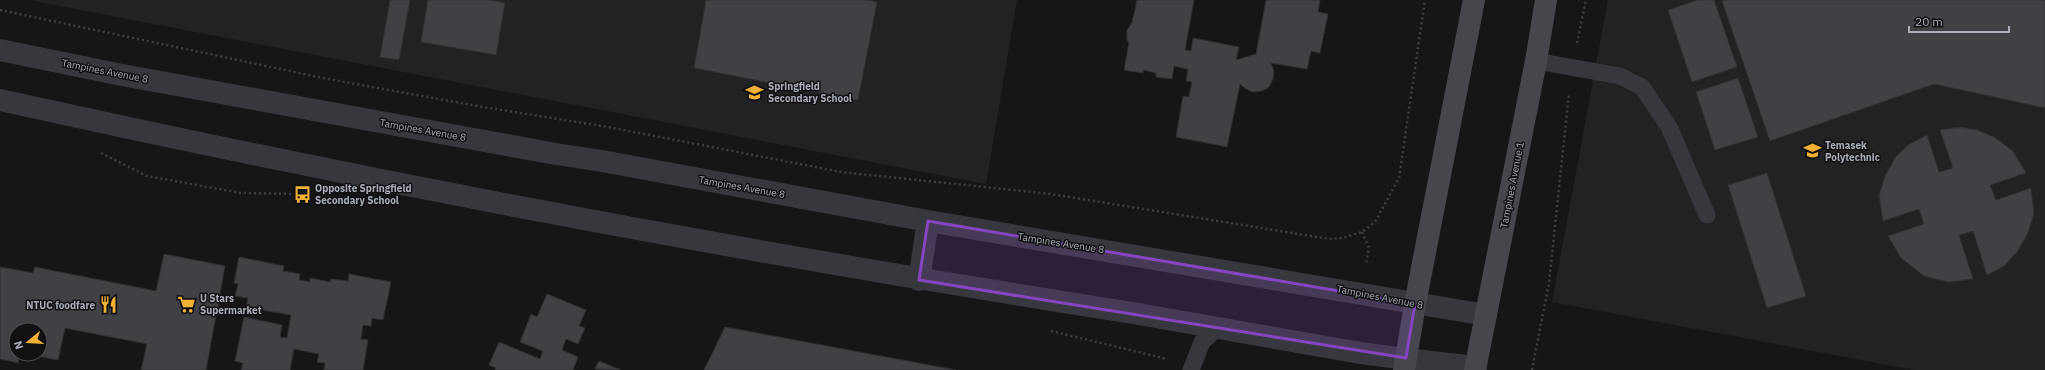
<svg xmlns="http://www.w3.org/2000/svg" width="2045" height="370" font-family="'IBM Plex Sans',sans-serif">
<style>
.built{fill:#222225}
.building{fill:#404145;stroke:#303034}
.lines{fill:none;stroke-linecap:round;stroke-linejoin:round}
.path{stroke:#3d3f44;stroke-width:2.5;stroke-dasharray:2 3;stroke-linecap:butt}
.service{stroke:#37383d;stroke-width:17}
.tertiary{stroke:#37383d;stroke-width:22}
.secondary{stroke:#45474d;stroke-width:22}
.marked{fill:#8446be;fill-opacity:0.2;stroke:#8446be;stroke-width:3;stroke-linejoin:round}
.labels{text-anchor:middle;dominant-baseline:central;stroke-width:3;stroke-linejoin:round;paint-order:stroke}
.street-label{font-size:10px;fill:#a8adb8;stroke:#111113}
.poi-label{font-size:10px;font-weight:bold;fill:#a8adb8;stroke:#111113;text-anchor:start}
</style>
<rect width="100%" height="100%" fill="#161618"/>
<path class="built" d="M29 0H1017L986 184Z
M1608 0H2045V370H1914L1552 302Z"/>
<path class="building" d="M390 0H410L399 60 380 57Z
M428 0H490L505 3 496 55 421 42Z
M706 0H867L877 2 858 100 694 68Z
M1137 0H1194L1185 50 1191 51 1193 38 1239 47 1236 60 1256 54 1266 0H1320L1318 12 1328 14 1320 53 1311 51 1307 69 1271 63 1274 71 1273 79 1269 87 1262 91 1253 92 1246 89 1240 84 1227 147 1176 137 1183 96 1189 97 1192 82 1186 81 1188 69 1174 66 1172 79 1156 77V73L1143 70V73L1124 70 1129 43 1127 40V30L1132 23Z
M1698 0H1714L1737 67 1692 82 1668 10Z
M1726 0H2045V108L1934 84 1770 141 1722 1Z
M1738 78 1758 137 1715 150 1696 92Z
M1961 127 1977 130 1994 137 2013 151 2026 173 1990 185 1996 200 2031 188 2034 214 2027 235 2017 252 2004 266 1987 275 1973 231 1959 235 1973 279 1948 282 1924 276 1901 258 1888 236 1924 224 1919 209 1883 221 1879 196 1885 176 1895 158 1908 145 1927 135 1939 172 1953 168 1940 130Z
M1767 173 1806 296 1767 308 1728 185Z
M164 254 225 266 206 370H141L147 344 65 328 58 360 27 354H40V330H16V354H20L18 363 0 359V267L33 273 35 267 156 291Z
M239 257 284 266 283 271 300 274 299 280 310 282V278L330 282 331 279 348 281 349 274 391 282 383 320 372 318 371 326 363 325 361 339 368 340 363 370H324L325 363 317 362 319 354 294 349 290 370H241L243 363 235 361 244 317 282 325 280 337 287 338 291 315 246 307 248 298 235 296 238 284 234 283Z
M547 294 586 310 579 326 585 328 578 344 566 339 562 350 578 357 573 370H495L496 368 489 365 499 342 540 359 543 351 520 342 531 314 537 317Z
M725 327 956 370H704Z
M599 361 621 370 595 369Z"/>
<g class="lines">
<path class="path" d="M0 10 328 79 483 107 608 127 841 172 1051 194 1329 239 1342 238 1362 232 1375 222 1399 178 1425 0
M1577 43 1586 0
M101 153 147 176 241 193 295 194
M1362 232 1369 248 1366 265
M1051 331 1167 359
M1532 370 1549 283 1569 93"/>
<path class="service" d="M1536 61 1620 76 1642 87 1669 127 1707 215
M1191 370 1202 342 1218 327"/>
<path class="tertiary" d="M0 50 122 75 556 154 602 161 928 221 1486 315
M0 100C375 183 754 254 1133 313 1205 325 1277 339 1349 351 1391 358 1433 362 1476 367
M919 280 928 221"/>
<path class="secondary" d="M1404 370 1415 304 1474 0
M1475 370 1536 61 1546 0"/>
</g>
<path class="marked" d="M928 221 1415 304 1406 358 919 280Z"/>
<defs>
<symbol id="school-bare" viewBox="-9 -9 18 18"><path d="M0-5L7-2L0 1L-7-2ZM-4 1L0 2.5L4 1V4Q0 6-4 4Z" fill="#f2b134" stroke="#111113" stroke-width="2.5" paint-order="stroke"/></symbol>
<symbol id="university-bare" viewBox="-9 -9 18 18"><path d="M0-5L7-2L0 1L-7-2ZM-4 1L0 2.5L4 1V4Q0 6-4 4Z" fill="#f2b134" stroke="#111113" stroke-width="2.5" paint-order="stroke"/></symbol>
<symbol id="bus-bare" viewBox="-9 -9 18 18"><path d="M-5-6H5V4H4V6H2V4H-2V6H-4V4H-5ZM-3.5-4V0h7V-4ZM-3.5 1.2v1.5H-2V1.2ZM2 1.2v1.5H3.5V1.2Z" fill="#f2b134" stroke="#111113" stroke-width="2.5" paint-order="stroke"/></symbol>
<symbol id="supermarket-bare" viewBox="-9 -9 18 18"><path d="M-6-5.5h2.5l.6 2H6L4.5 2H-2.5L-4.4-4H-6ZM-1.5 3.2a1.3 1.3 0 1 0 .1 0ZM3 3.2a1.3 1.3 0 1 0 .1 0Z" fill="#f2b134" stroke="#111113" stroke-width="2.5" paint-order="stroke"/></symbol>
<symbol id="restaurant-bare" viewBox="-9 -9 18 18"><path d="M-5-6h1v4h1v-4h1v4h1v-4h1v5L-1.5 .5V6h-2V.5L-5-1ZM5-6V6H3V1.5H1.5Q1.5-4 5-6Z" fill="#f2b134" stroke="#111113" stroke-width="2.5" paint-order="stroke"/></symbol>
</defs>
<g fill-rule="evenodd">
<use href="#school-bare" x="742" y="80" width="25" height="25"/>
<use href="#university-bare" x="1800" y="138" width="25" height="25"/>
<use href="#bus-bare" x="290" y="182" width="25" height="25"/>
<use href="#supermarket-bare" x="174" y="292" width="25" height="25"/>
<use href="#restaurant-bare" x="96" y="292" width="25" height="25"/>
</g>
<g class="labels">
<g class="street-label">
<text transform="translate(105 71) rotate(11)">Tampines Avenue 8</text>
<text transform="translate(423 130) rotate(10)">Tampines Avenue 8</text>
<text transform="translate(1512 185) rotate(-79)">Tampines Avenue 1</text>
<text transform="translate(742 187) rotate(10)">Tampines Avenue 8</text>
<text transform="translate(1061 243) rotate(9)">Tampines Avenue 8</text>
<text transform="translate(1380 297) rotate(11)">Tampines Avenue 8</text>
</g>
<g class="poi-label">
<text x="768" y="86">Springfield<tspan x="768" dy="12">Secondary School</tspan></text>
<text x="1825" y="145">Temasek<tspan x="1825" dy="12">Polytechnic</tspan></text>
<text x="315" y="188">Opposite Springfield<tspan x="315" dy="12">Secondary School</tspan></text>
<text x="200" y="298">U Stars<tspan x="200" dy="12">Supermarket</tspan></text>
<text x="95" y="305" text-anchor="end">NTUC foodfare</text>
</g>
</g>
<g transform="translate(28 342) rotate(252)"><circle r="19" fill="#111113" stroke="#4d4f55"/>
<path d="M0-3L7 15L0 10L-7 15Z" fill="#f2b134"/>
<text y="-6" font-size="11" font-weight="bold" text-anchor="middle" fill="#a8adb8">N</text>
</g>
<path d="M1909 26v6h100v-6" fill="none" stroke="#a8adb8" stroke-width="2"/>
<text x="1915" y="26" font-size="12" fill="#a8adb8" stroke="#111113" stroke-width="3" paint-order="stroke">20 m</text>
</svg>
